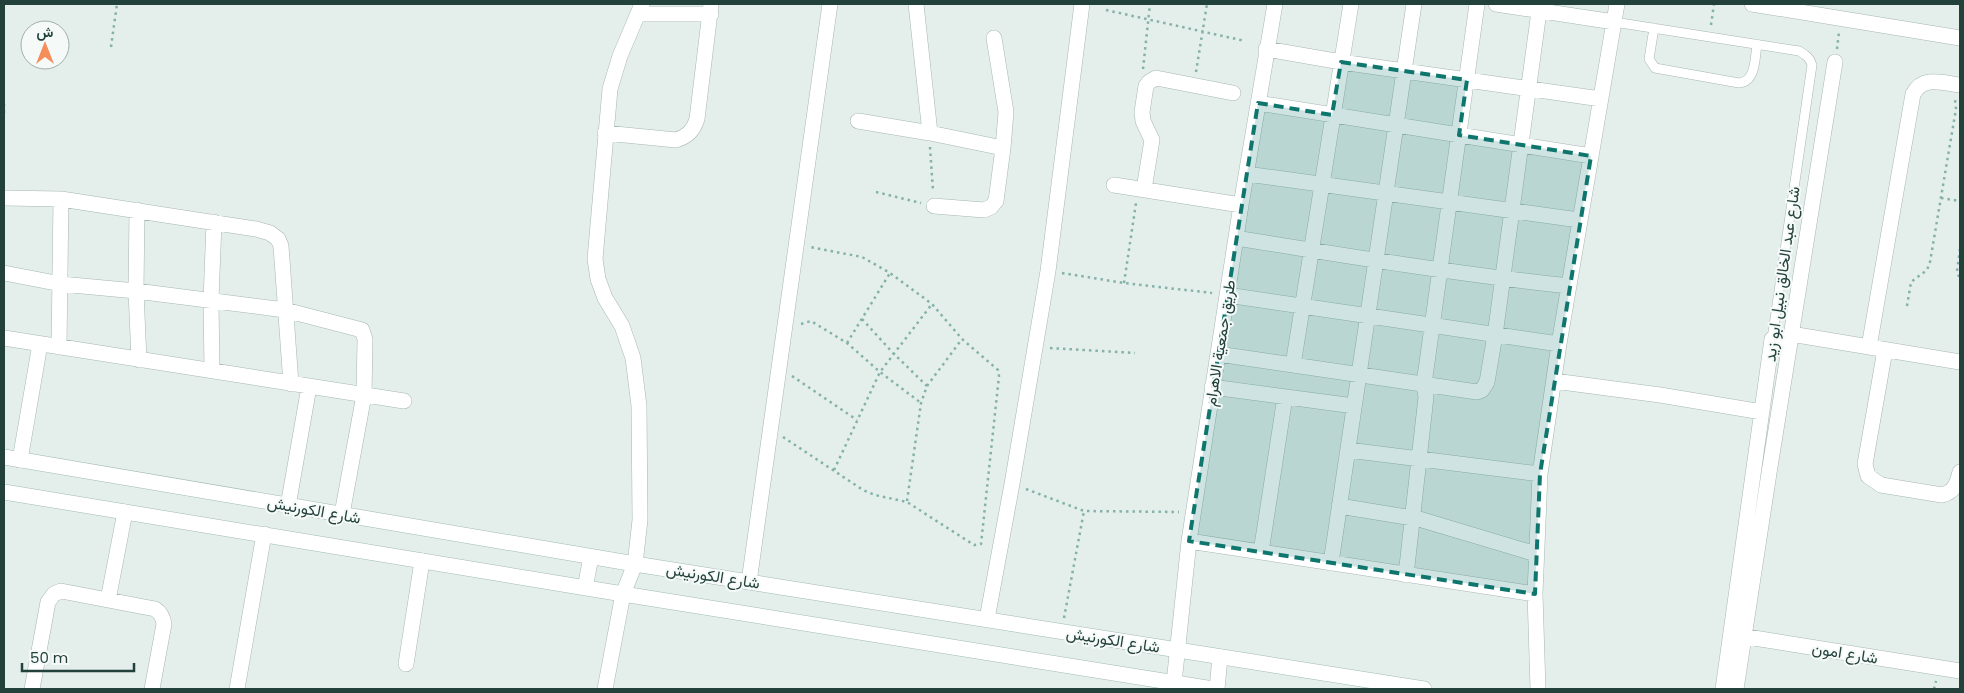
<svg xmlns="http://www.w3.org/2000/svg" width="1964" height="693" font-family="Poppins,Vazirmatn,sans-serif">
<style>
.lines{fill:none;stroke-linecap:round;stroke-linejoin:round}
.service-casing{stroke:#a6b7b3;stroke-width:10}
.minor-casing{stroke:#a6b7b3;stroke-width:16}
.secondary-casing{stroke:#a2bab4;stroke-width:16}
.path{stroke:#84b2a8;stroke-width:2.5;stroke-dasharray:2.5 4;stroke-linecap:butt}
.service{stroke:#fff;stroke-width:9}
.minor{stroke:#fff;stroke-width:15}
.secondary{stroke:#fff;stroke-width:15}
.marked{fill:#0f766e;fill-opacity:0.2;stroke:#0f766e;stroke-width:4;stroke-dasharray:10 6;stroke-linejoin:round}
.labels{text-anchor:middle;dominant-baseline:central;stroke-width:4;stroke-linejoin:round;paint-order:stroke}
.street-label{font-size:16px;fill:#23413b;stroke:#f5faf8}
</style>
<rect width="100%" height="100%" fill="#e4eeeb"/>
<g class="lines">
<defs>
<path id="service" d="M1614 22 1799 51C1806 55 1810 58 1812 65L1772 339
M1654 28 1649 59 1655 68 1739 83C1756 82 1755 57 1757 44"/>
<path id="minor" d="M916 4 930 133
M1496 4 1614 22
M1752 4 1960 38
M638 14H711
M1266 49 1341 62 1601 99
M1258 103 1591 156
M858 121 930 133 1003 148
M605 133 676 140C688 136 693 131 697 119L711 4
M1247 174 1579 220
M1114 185 1241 205
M1144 189 1152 140 1143 121 1142 112 1146 86 1149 82 1156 78 1233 93
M4 198 61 199 256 229 270 233 278 239 281 246 291 384
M934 206 984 210 991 207 996 201 1003 148 1006 112 994 38
M137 210 136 291 139 360
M1236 238C1347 256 1457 274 1569 286
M4 273 61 284 136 291 285 310 362 330 365 339 364 395 342 514
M1227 295 1559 344
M1791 334 1960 362
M4 338 404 401
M59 347 61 199
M1869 347 1913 94C1923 75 1943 83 1960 85
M1885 350 1865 464 1868 476 1881 485 1942 495C1955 492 1957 483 1960 472
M1218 354 1477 392 1482 390 1487 382 1495 335 1540 4
M1293 365 1351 4
M212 371 211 301 214 222
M1554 381 1660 395 1762 412
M1212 387 1354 406
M1348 450 1540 474
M20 460 40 344
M288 506 309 387
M1339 506 1419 519 1536 554
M1189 541 1535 594
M1261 552 1285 397
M1331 563 1414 4
M635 564 640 520 639 406 633 358 622 326 605 298 598 279 595 259 610 89 620 56 642 4
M1406 575 1426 397 1424 384 1477 4
M749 582 830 4
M108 600 125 512
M987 619 1012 484 1048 271 1082 4
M1735 635 1960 671
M406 664 422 561
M1174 683 1189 541 1241 205 1275 4
M32 689 48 602 54 594 61 591 155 609C161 613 163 617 164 624L152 689
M237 689 264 534
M605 689 623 594
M1217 689 1220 657
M1538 689 1535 594 1540 474 1559 344 1617 4
M1723 689 1772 339 1790 342
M1736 689 1769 473 1835 62"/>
<path id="secondary" d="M4 457 635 564 1424 689
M4 492 623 594 1213 689
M585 588 591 557
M623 594 635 564"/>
</defs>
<use href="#service" class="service-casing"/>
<use href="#minor" class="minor-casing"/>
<use href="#secondary" class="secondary-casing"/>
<path class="path" d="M1106 10 1245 41
M1711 25 1714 4
M111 47 117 4
M1837 49 1839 32
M1143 69 1150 4
M1196 72 1207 4
M4 104V116
M930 147 933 191
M876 192 921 203
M1941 198 1960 201
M1960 249 1957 271 1960 280
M1062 273 1124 283 1212 293
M1124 283 1136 203
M1907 306 1911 282 1927 270 1930 262 1956 109 1955 99
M862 319 893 353 927 386
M801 324 811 321 847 343 880 372 921 403
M847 343 890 273
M1050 348 1135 353
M792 376 857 420
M783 437 863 490 875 495 907 502 974 545 981 544 999 376 998 370 962 339 932 304 890 273 862 257 810 247
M834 470 880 372 932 304
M1026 489 1084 511 1179 512
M907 501 921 403 927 386 962 339
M1064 618 1084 511
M1934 689 1936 681"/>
<use href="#service" class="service"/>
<use href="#minor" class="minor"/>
<use href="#secondary" class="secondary"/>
</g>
<path class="marked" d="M1341 62 1467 80 1459 135 1591 156 1540 474 1535 594 1189 541 1258 103 1332 115Z"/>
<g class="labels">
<g class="street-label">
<text transform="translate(1782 274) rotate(-82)">شارع عبد الخالق نبيل ابو زيد</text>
<text transform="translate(1220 343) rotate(-81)">طريق جمعية الاهرام</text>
<text transform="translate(314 510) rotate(10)">شارع الكورنيش</text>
<text transform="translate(713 576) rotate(9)">شارع الكورنيش</text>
<text transform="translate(1113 640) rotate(9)">شارع الكورنيش</text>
<text transform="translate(1845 653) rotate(9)">شارع امون</text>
</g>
</g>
<rect width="1964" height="693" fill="none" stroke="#23413b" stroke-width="10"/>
<g transform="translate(45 45)"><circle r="24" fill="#f5faf8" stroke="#a1b0ac"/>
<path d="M0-4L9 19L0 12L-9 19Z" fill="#f58e5b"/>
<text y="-8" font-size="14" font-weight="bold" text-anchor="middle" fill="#23413b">ش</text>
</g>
<path d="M22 663v8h112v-8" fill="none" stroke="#23413b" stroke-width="2.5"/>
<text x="30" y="663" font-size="15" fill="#23413b" stroke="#f5faf8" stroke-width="4" paint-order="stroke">50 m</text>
</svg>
